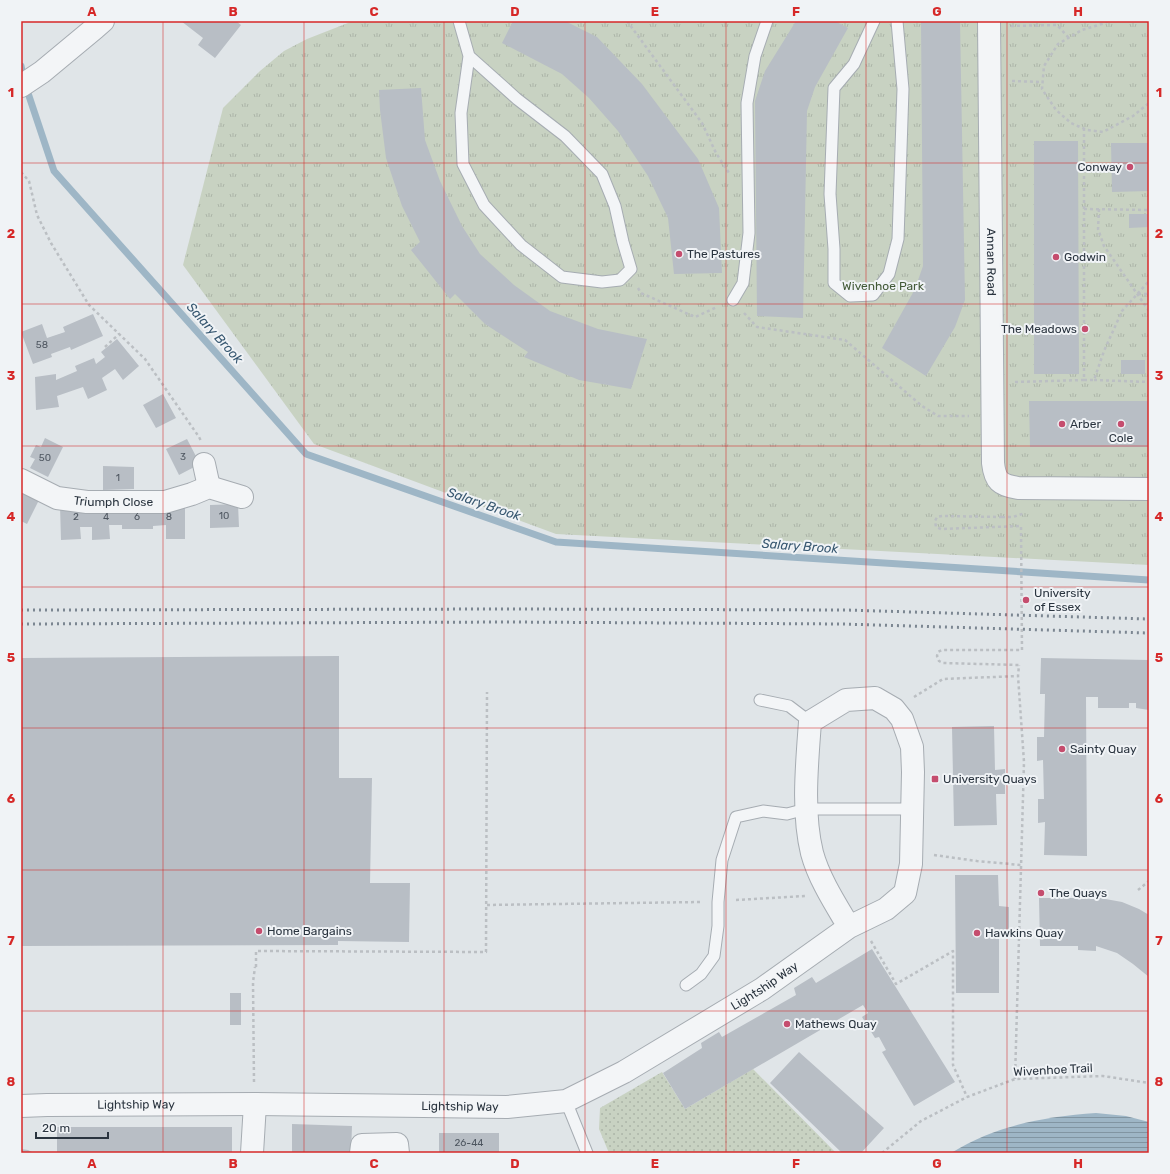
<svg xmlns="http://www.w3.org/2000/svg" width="1170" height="1174" font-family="Rubik,sans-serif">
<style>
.grass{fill:url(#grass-dots)}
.park{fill:url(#park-tufts)}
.water{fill:url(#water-rules)}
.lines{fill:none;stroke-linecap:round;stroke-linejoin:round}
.stream{stroke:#9eb6c6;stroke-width:7}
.building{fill:#b8bec5}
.lane-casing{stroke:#a6acb2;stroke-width:13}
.street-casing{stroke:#a6acb2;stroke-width:24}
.path{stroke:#bbbfc3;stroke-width:2.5;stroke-dasharray:3 3;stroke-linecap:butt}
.lane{stroke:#f3f5f7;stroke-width:11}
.street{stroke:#f3f5f7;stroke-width:22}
.rail{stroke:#7b8691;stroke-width:3;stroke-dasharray:2 4;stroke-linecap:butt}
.path-bridge{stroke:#bbbfc3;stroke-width:2.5;stroke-dasharray:3 3;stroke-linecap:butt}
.grid{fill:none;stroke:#d62828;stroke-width:1;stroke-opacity:0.55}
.poi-dot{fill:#c54d6e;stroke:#f0f3f6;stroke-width:1.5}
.labels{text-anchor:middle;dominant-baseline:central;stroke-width:4;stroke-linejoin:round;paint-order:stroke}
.number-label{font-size:10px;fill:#4e5660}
.poi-label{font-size:12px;fill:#2a343f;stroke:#f0f3f6;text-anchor:start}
.street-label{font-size:12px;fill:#2a343f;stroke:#f0f3f6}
.park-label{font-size:12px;fill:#435a38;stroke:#f0f3f6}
.water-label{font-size:13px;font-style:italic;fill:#375770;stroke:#f0f3f6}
.neatline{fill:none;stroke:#d62828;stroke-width:1.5}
.grid-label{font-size:13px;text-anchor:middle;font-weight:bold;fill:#d62828}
</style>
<defs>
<pattern id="grass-dots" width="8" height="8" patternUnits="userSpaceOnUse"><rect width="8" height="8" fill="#c8d2c2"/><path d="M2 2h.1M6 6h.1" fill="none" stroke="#acb5a8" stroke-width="1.8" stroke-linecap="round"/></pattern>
<pattern id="park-tufts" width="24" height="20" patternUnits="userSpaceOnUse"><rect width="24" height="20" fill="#c8d2c2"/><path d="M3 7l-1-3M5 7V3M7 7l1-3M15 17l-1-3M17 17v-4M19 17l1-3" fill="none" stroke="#acb5a8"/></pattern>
<pattern id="water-rules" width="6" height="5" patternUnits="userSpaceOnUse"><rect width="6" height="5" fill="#9eb6c6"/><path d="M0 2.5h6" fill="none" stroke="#8195a2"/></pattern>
</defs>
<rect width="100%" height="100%" fill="#e0e5e8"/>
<path class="grass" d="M753 1069 836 1153H609L599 1129 600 1108 662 1072 685 1109Z"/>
<path class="park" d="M353 21H1149V565L556 534 314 444 183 265 223 108 260 71 284 51 307 39Z"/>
<path class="water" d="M1096 1113 1126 1116 1149 1122V1153H951C997 1125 1043 1117 1096 1113Z"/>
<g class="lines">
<path class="stream" d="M21 66 24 81 54 171 306 454 556 542 1149 580"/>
</g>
<path class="building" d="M181 21H236L241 25 215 58 198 45 203 38Z
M513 21H565L597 37 642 84 698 159 719 208 722 273 674 274 668 218 648 176 618 131 589 98 562 74 502 43Z
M796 21H835L848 28 815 87 807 111 803 318 757 316 755 101 765 71Z
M921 21H960L965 300 955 327 926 376 882 348 915 289 923 266Z
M421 88 425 140 440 181 462 226 480 254 514 285 550 311 598 329 647 339 631 389 579 380 524 357 528 352 485 324 455 294 450 299 411 250 420 242 402 206 386 158 380 110 379 90Z
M1034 141H1078L1079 374H1034Z
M1111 143H1149V191L1112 192Z
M1129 214H1149V227L1129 228Z
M93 314 103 336 71 350 70 347 51 354 52 357 33 364 21 332 42 324 47 338 65 332 63 327Z
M117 339 139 366 123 380 115 369 102 378 107 390 88 399 83 387 57 396 59 407 36 410 35 377 56 374V380L77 371 75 366 94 358 96 364 105 357 101 352Z
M1121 360H1145V374H1121Z
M163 394 176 418 156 428 143 405Z
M1029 401H1149V447H1030Z
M45 438 63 447 48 477 30 468 35 459 30 457 36 445 41 447Z
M187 439 200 464 179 475 166 449Z
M103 466 134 467V489L103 490Z
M21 490 42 494 27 524 21 521Z
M238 504 239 527 210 528V505Z
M60 505H185V539H166V525L153 526V529H122V525H109L110 539 92 540V527H80L81 539 61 540Z
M339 656V778H372L370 883H410L409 942 338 941V945L21 946V658Z
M1041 658 1149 660V710L1136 708V703H1129V708H1098V697H1086L1087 856 1044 855 1045 822 1038 823V799H1044L1043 760 1037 761V737H1044L1045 694H1040Z
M994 726 995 770 1005 769V794H996L997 825 954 826 952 727Z
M955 875H998L999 906 1009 907V930H999V993H956Z
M1039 898H1100L1122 902 1139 909 1149 915V977L1133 964 1117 953 1096 946V951L1078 950V946H1040Z
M872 949 955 1082 914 1106 882 1052 886 1050 879 1037 875 1038 862 1017 868 1013 863 1005 685 1109 663 1073 702 1048 701 1043 719 1032 722 1037 796 995 794 988 812 977 816 983Z
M230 993H241V1025H230Z
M799 1052 884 1128 861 1153H842L770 1083Z
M292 1124 352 1126 351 1153H292Z
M57 1127H232V1153H57Z
M439 1133H499V1153H439Z
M21 1149 28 1150 34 1153H21Z"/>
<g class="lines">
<defs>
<path id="lane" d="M459 21 469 56 461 113 463 164 484 205 521 245 562 277 602 282 620 280 631 269 623 242 615 206 602 174 565 136 517 99 469 56
M874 21 854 64 834 88 830 194 834 249V283L850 296 873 295 889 274 898 239 903 89 897 21
M733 300 743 283 749 233 747 103 755 56 767 21
M760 700 789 706 810 722
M686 985 701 974 714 956 718 926V902L722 860 736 817 763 811 787 814 806 809H912
M566 1101 587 1153"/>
<g id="street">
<path id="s1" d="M989 21 993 463C995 481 1000 485 1018 488L1149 489"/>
<path d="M21 86 42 72 95 28 103 21"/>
<path d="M204 464 209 487"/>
<path id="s2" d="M21 480 57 498 87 502H165L192 494 209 487 242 497"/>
<path id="s3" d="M21 1106 47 1105 255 1104 507 1107 566 1101 624 1072 762 989 849 927 886 909 905 893 911 864 913 772 912 747 902 719 894 709 875 698 846 700 810 722C807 763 802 813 812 853 819 879 836 905 849 927"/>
<path d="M252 1153 255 1104"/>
<path d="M361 1153 362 1145 397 1144 398 1153"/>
</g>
</defs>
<use href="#lane" class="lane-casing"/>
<use href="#street" class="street-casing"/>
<path class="path" d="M627 21 702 123 716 153 729 173
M1108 21 1105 23 1082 30 1058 44 1044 66 1042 89 1056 110 1071 123 1087 130 1103 132 1133 116 1149 103
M1011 26 1057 25 1069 38
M1012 81 1042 82
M21 172 29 181 37 215 51 243 89 305 145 359 199 437 201 441
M1084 209 1149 210
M1099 209 1098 229 1104 246 1149 311
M638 288 641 293 695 317 717 307
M1138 294H1149
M744 313 757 327 845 340 922 406 938 416H969
M105 347 119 334
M1084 380H1094L1104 351 1122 311 1149 281
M1094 380 1149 382
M1015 382 1084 380V129
M1002 517H1013L1025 513
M914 697 943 679 1018 676
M934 855 977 861 1021 865
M1138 890 1149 881
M736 900 805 896
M487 905 701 902
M871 941 896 984 953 951V1065L967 1097
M256 967V951L486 952 487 692
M1015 1079 1024 762 1018 676 1019 665
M254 1082 253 982 255 967
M882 1153 921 1121 967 1097 1015 1079 1103 1076 1149 1083"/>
<use href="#lane" class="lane"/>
<use href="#street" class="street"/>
<path class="rail" d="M21 610 512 609 845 610 1149 619
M21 624 509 622 842 624 1149 633"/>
<path class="path-bridge" d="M1002 517 942 516 937 517 935 521 936 527 941 529 1021 526 1022 650H942L938 652 937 656 939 661 943 663 1019 665"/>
</g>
<path class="grid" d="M163 21V1153M304 21V1153M444 21V1153M585 21V1153M726 21V1153M866 21V1153M1007 21V1153M21 163H1149M21 304H1149M21 446H1149M21 587H1149M21 728H1149M21 870H1149M21 1011H1149"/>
<g class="poi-dot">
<circle cx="1130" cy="167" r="4"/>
<circle cx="679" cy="254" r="4"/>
<circle cx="1056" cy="257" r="4"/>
<circle cx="1085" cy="329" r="4"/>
<circle cx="1062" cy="424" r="4"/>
<circle cx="1121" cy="424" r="4"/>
<circle cx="1026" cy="600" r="4"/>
<circle cx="1062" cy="749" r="4"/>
<rect x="931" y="775" width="8" height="8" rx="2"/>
<circle cx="1041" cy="893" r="4"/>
<circle cx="259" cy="931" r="4"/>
<circle cx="977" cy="933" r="4"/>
<circle cx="787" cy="1024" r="4"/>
</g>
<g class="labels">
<g class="number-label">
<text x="42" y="345">58</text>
<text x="183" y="457">3</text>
<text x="45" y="458">50</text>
<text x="118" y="478">1</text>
<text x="224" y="516">10</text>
<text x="76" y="517">2</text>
<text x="106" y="517">4</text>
<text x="137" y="517">6</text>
<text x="169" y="517">8</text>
<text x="469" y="1143">26-44</text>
</g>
<g class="poi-label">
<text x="1122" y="167" text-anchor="end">Conway</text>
<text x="687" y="254">The Pastures</text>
<text x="1064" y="257">Godwin</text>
<text x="1077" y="329" text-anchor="end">The Meadows</text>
<text x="1070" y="424">Arber</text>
<text x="1121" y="438" text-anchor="middle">Cole</text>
<text x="1034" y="593">University<tspan x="1034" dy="14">of Essex</tspan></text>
<text x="1070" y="749">Sainty Quay</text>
<text x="943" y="779">University Quays</text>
<text x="1049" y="893">The Quays</text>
<text x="267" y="931">Home Bargains</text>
<text x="985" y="933">Hawkins Quay</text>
<text x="795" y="1024">Mathews Quay</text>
</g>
<g class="street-label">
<text stroke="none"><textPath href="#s1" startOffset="241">Annan Road</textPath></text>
<text stroke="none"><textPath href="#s2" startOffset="97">Triumph Close</textPath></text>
<text stroke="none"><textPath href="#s3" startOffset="775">Lightship Way</textPath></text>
<text transform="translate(1053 1070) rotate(-3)">Wivenhoe Trail</text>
<text stroke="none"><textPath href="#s3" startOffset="115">Lightship Way</textPath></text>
<text stroke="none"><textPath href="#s3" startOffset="439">Lightship Way</textPath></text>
</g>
<g class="park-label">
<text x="883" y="286">Wivenhoe Park</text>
</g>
<g class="water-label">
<text transform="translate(215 333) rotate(48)">Salary Brook</text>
<text transform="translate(484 504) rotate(19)">Salary Brook</text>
<text transform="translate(800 546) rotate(4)">Salary Brook</text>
</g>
</g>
<rect width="1170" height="1174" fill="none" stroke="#f0f3f6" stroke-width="44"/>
<path d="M36 1132v6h72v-6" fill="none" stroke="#2a343f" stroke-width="2"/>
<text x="42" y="1132" font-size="12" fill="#2a343f" stroke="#f0f3f6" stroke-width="3" paint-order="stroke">20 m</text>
<rect x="22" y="22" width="1126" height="1130" class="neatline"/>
<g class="grid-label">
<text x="92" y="16">A</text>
<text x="233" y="16">B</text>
<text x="374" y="16">C</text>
<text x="515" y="16">D</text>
<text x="655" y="16">E</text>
<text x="796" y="16">F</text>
<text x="937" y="16">G</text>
<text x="1078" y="16">H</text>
<text x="11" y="97">1</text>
<text x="1159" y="97">1</text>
<text x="11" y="238">2</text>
<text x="1159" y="238">2</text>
<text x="11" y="380">3</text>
<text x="1159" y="380">3</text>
<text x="11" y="521">4</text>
<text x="1159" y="521">4</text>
<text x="11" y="662">5</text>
<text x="1159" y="662">5</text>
<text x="11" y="803">6</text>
<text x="1159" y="803">6</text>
<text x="11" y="945">7</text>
<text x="1159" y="945">7</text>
<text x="11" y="1086">8</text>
<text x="1159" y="1086">8</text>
<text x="92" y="1168">A</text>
<text x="233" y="1168">B</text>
<text x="374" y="1168">C</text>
<text x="515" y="1168">D</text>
<text x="655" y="1168">E</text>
<text x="796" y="1168">F</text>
<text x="937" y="1168">G</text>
<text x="1078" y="1168">H</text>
</g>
</svg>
